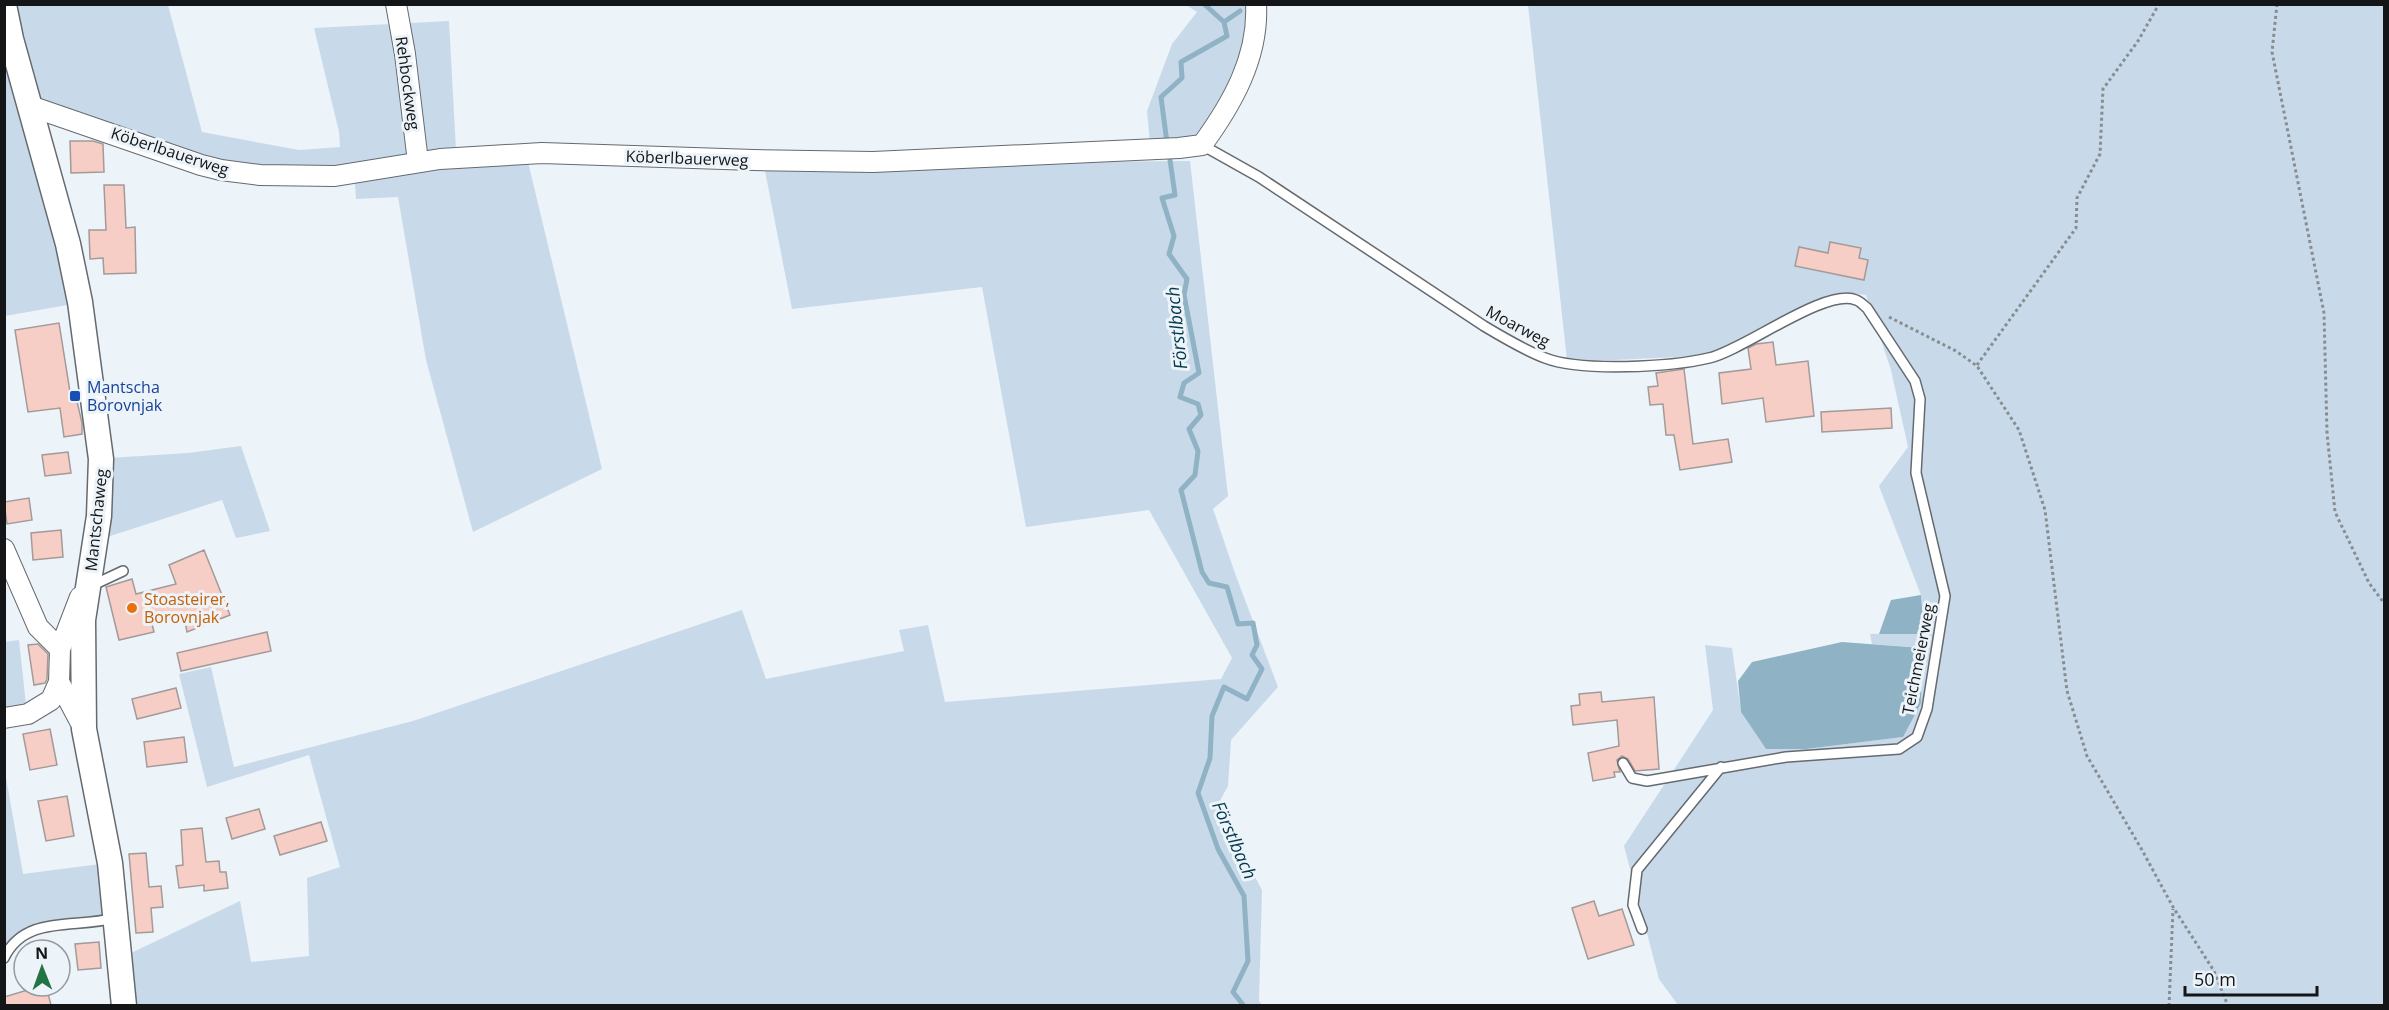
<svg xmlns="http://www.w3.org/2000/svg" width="2389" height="1010" font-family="'Open Sans',sans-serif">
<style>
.green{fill:#c8dae9}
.water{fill:#8fb2c5}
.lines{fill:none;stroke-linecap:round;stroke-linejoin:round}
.stream{stroke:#8fb2c5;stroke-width:5}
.building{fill:#f6cec5;stroke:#a39a99;stroke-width:1.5}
.service-casing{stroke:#656a6f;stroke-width:12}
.minor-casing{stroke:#656a6f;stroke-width:22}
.tertiary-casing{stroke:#656a6f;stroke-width:27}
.path{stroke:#888d91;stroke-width:3;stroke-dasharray:3 3;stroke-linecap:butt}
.service{stroke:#fff;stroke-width:9}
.minor{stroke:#fff;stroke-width:20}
.tertiary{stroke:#fff;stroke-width:24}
.transit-dot{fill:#1a4fb4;stroke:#ecf3f9;stroke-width:2}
.food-dot{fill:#e8710a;stroke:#ecf3f9;stroke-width:2}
.labels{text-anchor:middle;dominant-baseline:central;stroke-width:6;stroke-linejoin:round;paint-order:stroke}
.street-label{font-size:16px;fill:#131517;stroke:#ecf3f9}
.transit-label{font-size:16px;fill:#164399;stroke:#ecf3f9;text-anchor:start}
.food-label{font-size:16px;fill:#c56008;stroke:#ecf3f9;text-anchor:start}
.water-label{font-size:18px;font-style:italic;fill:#04384c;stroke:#ecf3f9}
</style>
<rect width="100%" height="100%" fill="#ecf3f9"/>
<path class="green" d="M13 5H168L202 132 299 150 340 147 339 132 314 28 449 21 456 150 361 169 239 168 40 101Z
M1186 5H1246L1247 22 1240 70 1198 136 1150 143 1147 111 1172 44 1197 12Z
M1528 5H2384V1005H1678L1659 979 1624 846 1713 710 1705 645 1732 648 1741 712 1766 749H1806L1903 737 1922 648 1872 644 1870 634 1924 633 1921 595 1879 486 1908 447 1891 370 1866 295 1843 292 1804 306 1728 346 1699 356 1592 361 1567 360Z
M4 45 73 304 5 316H4Z
M527 158 602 469 473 532 426 360 398 197 356 199 355 183 422 168Z
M1190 161 1228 496 1213 509 1236 576 1278 687 1231 740 1228 786 1217 806 1262 890 1259 1001 1262 1005 133 1006 127 955 240 901 251 962 309 956 307 878 340 867 309 755 207 787 179 674 211 667 234 767 413 721 742 610 766 679 904 651 899 630 928 625 945 702 1221 679 1232 658 1149 510 1026 527 982 287 792 309 765 171 972 163Z
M241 446 270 531 236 538 222 500 104 538 109 458 188 453Z
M19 640 26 705 4 711V642Z
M4 766 23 874 100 864 103 916C74 922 21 914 5 947Z"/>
<path class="water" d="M1921 595 1924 634H1879L1891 600Z
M1842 642 1922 648 1921 703 1903 737 1806 749H1766L1741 712 1738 681 1752 662Z"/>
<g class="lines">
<path class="stream" d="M1224 22 1240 11
M1167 143 1161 97 1182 78 1181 62 1227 36 1224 22 1204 4
M1169 153 1175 195 1162 198 1174 236 1169 254 1187 279 1184 295 1199 373 1184 383 1180 397 1198 404 1201 415 1189 429 1198 451 1195 475 1181 490 1202 572 1209 583 1227 587 1238 624 1253 623 1257 645 1252 655 1262 669 1247 699 1224 687 1212 716 1210 758 1198 793 1218 849 1244 896 1248 961 1233 992 1244 1006"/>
</g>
<path class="building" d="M70 141H93L103 144 104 172 71 173Z
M104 185H124L126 228 135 227 136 273 104 274 103 258 90 259 89 230H106Z
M1830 242 1861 248 1859 258 1868 260 1864 280 1795 266 1799 247 1828 253Z
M59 323 71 398 76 397 82 423V434L64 437 60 408 28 412 15 330Z
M1773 342 1776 365 1808 361 1814 416 1766 422 1763 398 1722 404 1719 373 1751 369 1748 348 1756 344Z
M1684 369 1693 444 1728 439 1732 462 1680 470 1674 435H1666L1663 404 1650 405 1648 387 1658 386 1656 373Z
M1891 408 1892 428 1822 432 1821 412Z
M68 452 71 473 45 476 42 455Z
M29 498 32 520 7 524 4 502Z
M61 530 63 557 33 560 31 533Z
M204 550 230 615 187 632 184 617 178 619 176 614 151 620 154 632 119 640 106 587 132 579 136 594 176 584 169 565Z
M267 632 271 651 181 671 177 653Z
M38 644 48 654 47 679 45 683 34 685 28 645Z
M176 688 181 708 137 719 132 699Z
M1601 692 1602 702 1654 697 1659 769 1635 771 1628 759 1622 756 1617 760 1620 772H1614L1615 777 1593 781 1588 753 1619 746 1617 720 1573 725 1571 706 1580 705 1579 694Z
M50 729 57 765 30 770 23 734Z
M184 737 187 762 147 767 144 742Z
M67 796 74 836 46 841 38 801Z
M259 809 265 829 232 839 226 818Z
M321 822 327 841 280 855 274 836Z
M202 828 206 862 219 861 220 872H226L228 888 204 891V885L179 888 176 866 183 865 181 830Z
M146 853 149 887 161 886 163 907 151 908 153 932 136 933 129 854Z
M1594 901 1599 916 1622 909 1634 945 1588 959 1572 908Z
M99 942 101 968 78 970 75 944Z
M41 986H46L51 1005H4V997Z"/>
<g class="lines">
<defs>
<path id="service" d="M1202 145 1259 177 1484 326C1504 338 1524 350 1545 358 1581 372 1671 367 1709 358 1744 350 1826 287 1856 300 1860 301 1864 306 1867 308L1915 381 1920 399 1916 473 1945 596 1927 709 1917 737 1899 749 1786 757 1647 781 1632 778 1623 763
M91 586 123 571
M1642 929 1633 905 1637 870 1721 767
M4 958C25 914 76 929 114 918"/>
<path id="minor" d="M396 4 405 54 418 162
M30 106 201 165 221 170 260 175 335 176 440 159 542 153 754 160 873 162 1179 148 1202 145C1232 104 1259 57 1256 4
M4 549 38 627 60 649
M59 682 84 729
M4 718 28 714 51 700 59 682 60 649 80 597"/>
<path id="tertiary" d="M4 5 11 39 68 244 80 302 101 459 99 516 83 620 84 729 110 863 124 1006"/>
</defs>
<use href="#service" class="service-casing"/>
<use href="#minor" class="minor-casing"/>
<use href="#tertiary" class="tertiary-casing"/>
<path class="path" d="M2277 4 2272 52 2324 313 2327 433 2335 512 2369 583 2384 603
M1889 317 1956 351 1977 366 2019 430 2045 510 2067 691 2087 756 2142 850 2173 907 2214 971 2228 1006
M1977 365 2076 228 2077 198 2100 154 2103 89 2138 41 2159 4
M2169 1006 2173 909"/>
<use href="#service" class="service"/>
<use href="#minor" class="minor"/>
<use href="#tertiary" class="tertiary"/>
</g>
<rect class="transit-dot" x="69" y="390" width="12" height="12" rx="3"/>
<circle class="food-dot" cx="132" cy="608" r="6"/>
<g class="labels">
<g class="street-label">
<text transform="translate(408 83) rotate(82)">Rehbockweg</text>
<text transform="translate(170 151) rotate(18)">Köberlbauerweg</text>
<text transform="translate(687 158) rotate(2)">Köberlbauerweg</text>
<text transform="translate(1518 326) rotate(28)">Moarweg</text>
<text transform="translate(96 520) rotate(-84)">Mantschaweg</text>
<text transform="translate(1918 659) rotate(-79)">Teichmeierweg</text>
</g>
<g class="transit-label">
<text x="87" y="387">Mantscha<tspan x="87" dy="18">Borovnjak</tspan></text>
</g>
<g class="food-label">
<text x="144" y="599">Stoasteirer,<tspan x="144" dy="18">Borovnjak</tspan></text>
</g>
<g class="water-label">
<text transform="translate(1176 328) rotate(-96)">Förstlbach</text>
<text transform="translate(1235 840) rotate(66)">Förstlbach</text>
</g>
</g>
<rect width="2389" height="1010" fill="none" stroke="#131517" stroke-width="12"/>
<g transform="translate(42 968) rotate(359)"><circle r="28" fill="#ecf3f9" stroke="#959a9f" stroke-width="1.5"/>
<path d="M0-4.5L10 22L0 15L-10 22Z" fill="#247344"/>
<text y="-9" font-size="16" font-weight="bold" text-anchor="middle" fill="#131517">N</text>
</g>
<path d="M2185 986v9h132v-9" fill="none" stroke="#131517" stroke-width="3"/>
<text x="2194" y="986" font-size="18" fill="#131517" stroke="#ecf3f9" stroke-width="4.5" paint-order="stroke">50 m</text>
</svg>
